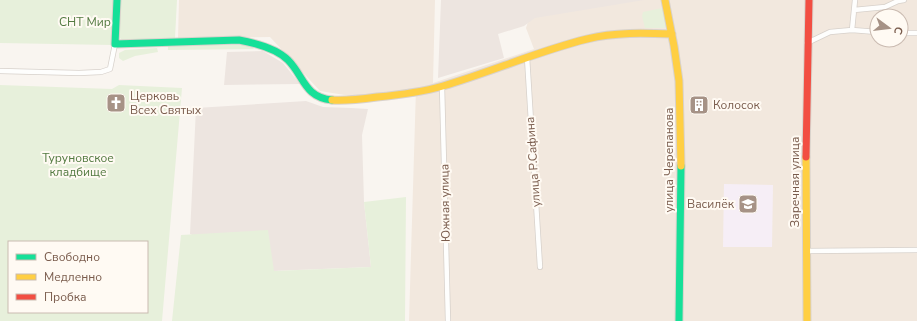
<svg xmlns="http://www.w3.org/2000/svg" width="917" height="321" font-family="'Nunito Sans',sans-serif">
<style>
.residential{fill:#f2e8de;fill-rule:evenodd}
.industrial{fill:#ede5e0}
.education{fill:#f6eef6}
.green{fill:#e7f0db;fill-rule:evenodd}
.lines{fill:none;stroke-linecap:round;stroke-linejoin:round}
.street-casing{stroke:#d7d1cb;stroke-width:6}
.fast-casing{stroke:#d9d2cb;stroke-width:9}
.slow-casing{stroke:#d9d2cb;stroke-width:9}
.jam-casing{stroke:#d9d2cb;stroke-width:9}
.street{stroke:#fefefd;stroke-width:4.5}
.fast{stroke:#16e098;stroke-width:7}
.slow{stroke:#ffcf43;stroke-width:7}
.jam{stroke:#f24e42;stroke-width:7}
.labels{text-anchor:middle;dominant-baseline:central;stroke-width:4;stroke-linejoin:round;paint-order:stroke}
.park-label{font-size:12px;fill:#537a41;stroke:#fffaf3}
.poi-label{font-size:12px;fill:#7a5c4d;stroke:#fffaf3;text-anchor:start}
.street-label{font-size:12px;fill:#7a5c4d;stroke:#fffaf3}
</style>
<rect width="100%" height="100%" fill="#f9f5f0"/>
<path class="residential" d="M179 0H435L433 83 534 49 526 28 535 0H917V321H409L416 88 391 93 351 96 320 91 270 37 178 38ZM877 16H901V40H877Z"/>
<path class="industrial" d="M441 0H644L535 18 524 26 498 34 504 58 438 78Z
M263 51 283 63 300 84 224 85 227 52Z
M306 101 323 107 351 108 368 109 362 135 364 202 371 267 273 271 190 234 196 108Z"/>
<path class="education" d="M724 184 773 185 772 247H723Z"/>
<path class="green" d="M0 0H114L112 45 0 43Z
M119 0H177L175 38 122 40 118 36Z
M662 8 664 9 668 25 665 28H645L642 16 643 12Z
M168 45H251L254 49 168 50Z
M157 48 158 52 135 56 123 61 119 58V53L125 50Z
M0 85 112 89 119 85 182 88 162 321H0ZM9 242H147V312H9Z
M406 197 405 321H172L181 235 268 230 274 271 371 267 364 202Z"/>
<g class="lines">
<defs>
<path id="street" d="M854 10 885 7 898 1 904 0
M852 30 855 0
M901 33H917
M807 43 830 32 852 30 877 32
M527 57 540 267
M0 71 79 73 101 72 110 69 115 44
M442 86 448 321
M806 251 917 250"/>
<path id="fast" d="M117 0 115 44 239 40C255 43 276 48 288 60 304 76 304 97 332 100
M679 321 681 166"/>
<path id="slow" d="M665 0 674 46 679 81 681 166
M332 100C347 101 362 99 377 97 399 95 422 92 443 86 491 72 538 51 587 39 615 32 644 33 672 34
M806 157 807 321"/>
<path id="jam" d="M806 157 809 0"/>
</defs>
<use href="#street" class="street-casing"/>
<use href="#fast" class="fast-casing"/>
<use href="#slow" class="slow-casing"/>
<use href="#jam" class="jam-casing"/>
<use href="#street" class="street"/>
<use href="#fast" class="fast"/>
<use href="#slow" class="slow"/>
<use href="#jam" class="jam"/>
</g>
<defs>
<symbol id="church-square" viewBox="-11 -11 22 22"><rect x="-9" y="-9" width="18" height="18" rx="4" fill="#a69286" stroke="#fffaf3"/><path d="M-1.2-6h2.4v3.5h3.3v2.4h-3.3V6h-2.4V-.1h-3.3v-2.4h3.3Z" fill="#fff"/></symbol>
<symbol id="building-square" viewBox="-11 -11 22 22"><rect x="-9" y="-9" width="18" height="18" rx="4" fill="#a69286" stroke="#fffaf3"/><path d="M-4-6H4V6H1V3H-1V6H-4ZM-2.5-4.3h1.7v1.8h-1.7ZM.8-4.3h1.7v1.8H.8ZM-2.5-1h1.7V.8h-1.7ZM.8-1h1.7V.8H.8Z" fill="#fff"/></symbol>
<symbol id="school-square" viewBox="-11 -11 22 22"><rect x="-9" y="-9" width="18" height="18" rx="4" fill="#a69286" stroke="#fffaf3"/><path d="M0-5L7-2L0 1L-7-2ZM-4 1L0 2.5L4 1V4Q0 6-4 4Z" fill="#fff"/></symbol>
</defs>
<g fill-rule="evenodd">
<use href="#church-square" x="105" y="92" width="22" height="22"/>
<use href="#building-square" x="688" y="94" width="22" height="22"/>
<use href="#school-square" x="737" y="193" width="22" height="22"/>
</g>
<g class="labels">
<g class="park-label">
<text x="85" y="22">СНТ Мир</text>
<text x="78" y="158">Туруновское<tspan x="78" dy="14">кладбище</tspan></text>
</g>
<g class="poi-label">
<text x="130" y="96">Церковь<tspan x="130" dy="14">Всех Святых</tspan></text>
<text x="713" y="105">Колосок</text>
<text x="734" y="204" text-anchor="end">Василёк</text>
</g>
<g class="street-label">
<text transform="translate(669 160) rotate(-90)">улица Черепанова</text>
<text transform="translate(533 162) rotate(-94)">улица Р.Сафина</text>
<text transform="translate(795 182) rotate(-90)">Заречная улица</text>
<text transform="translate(445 203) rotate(-91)">Южная улица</text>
</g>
</g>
<rect x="8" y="241" width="140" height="72" fill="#fffaf3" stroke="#cabbb1"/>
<rect x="16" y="254" width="20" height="6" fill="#16e098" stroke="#cabbb1"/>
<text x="44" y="261" font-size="12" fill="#7a5c4d">Свободно</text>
<rect x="16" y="274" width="20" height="6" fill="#ffcf43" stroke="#cabbb1"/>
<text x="44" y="281" font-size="12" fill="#7a5c4d">Медленно</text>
<rect x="16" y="294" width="20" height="6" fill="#f24e42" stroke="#cabbb1"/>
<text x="44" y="301" font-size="12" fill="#7a5c4d">Пробка</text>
<g transform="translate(889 28) rotate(105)"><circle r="19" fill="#fffaf3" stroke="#cabbb1"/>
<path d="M0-3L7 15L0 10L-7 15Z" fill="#a69286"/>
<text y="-6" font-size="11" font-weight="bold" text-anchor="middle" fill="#7a5c4d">С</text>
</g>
</svg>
